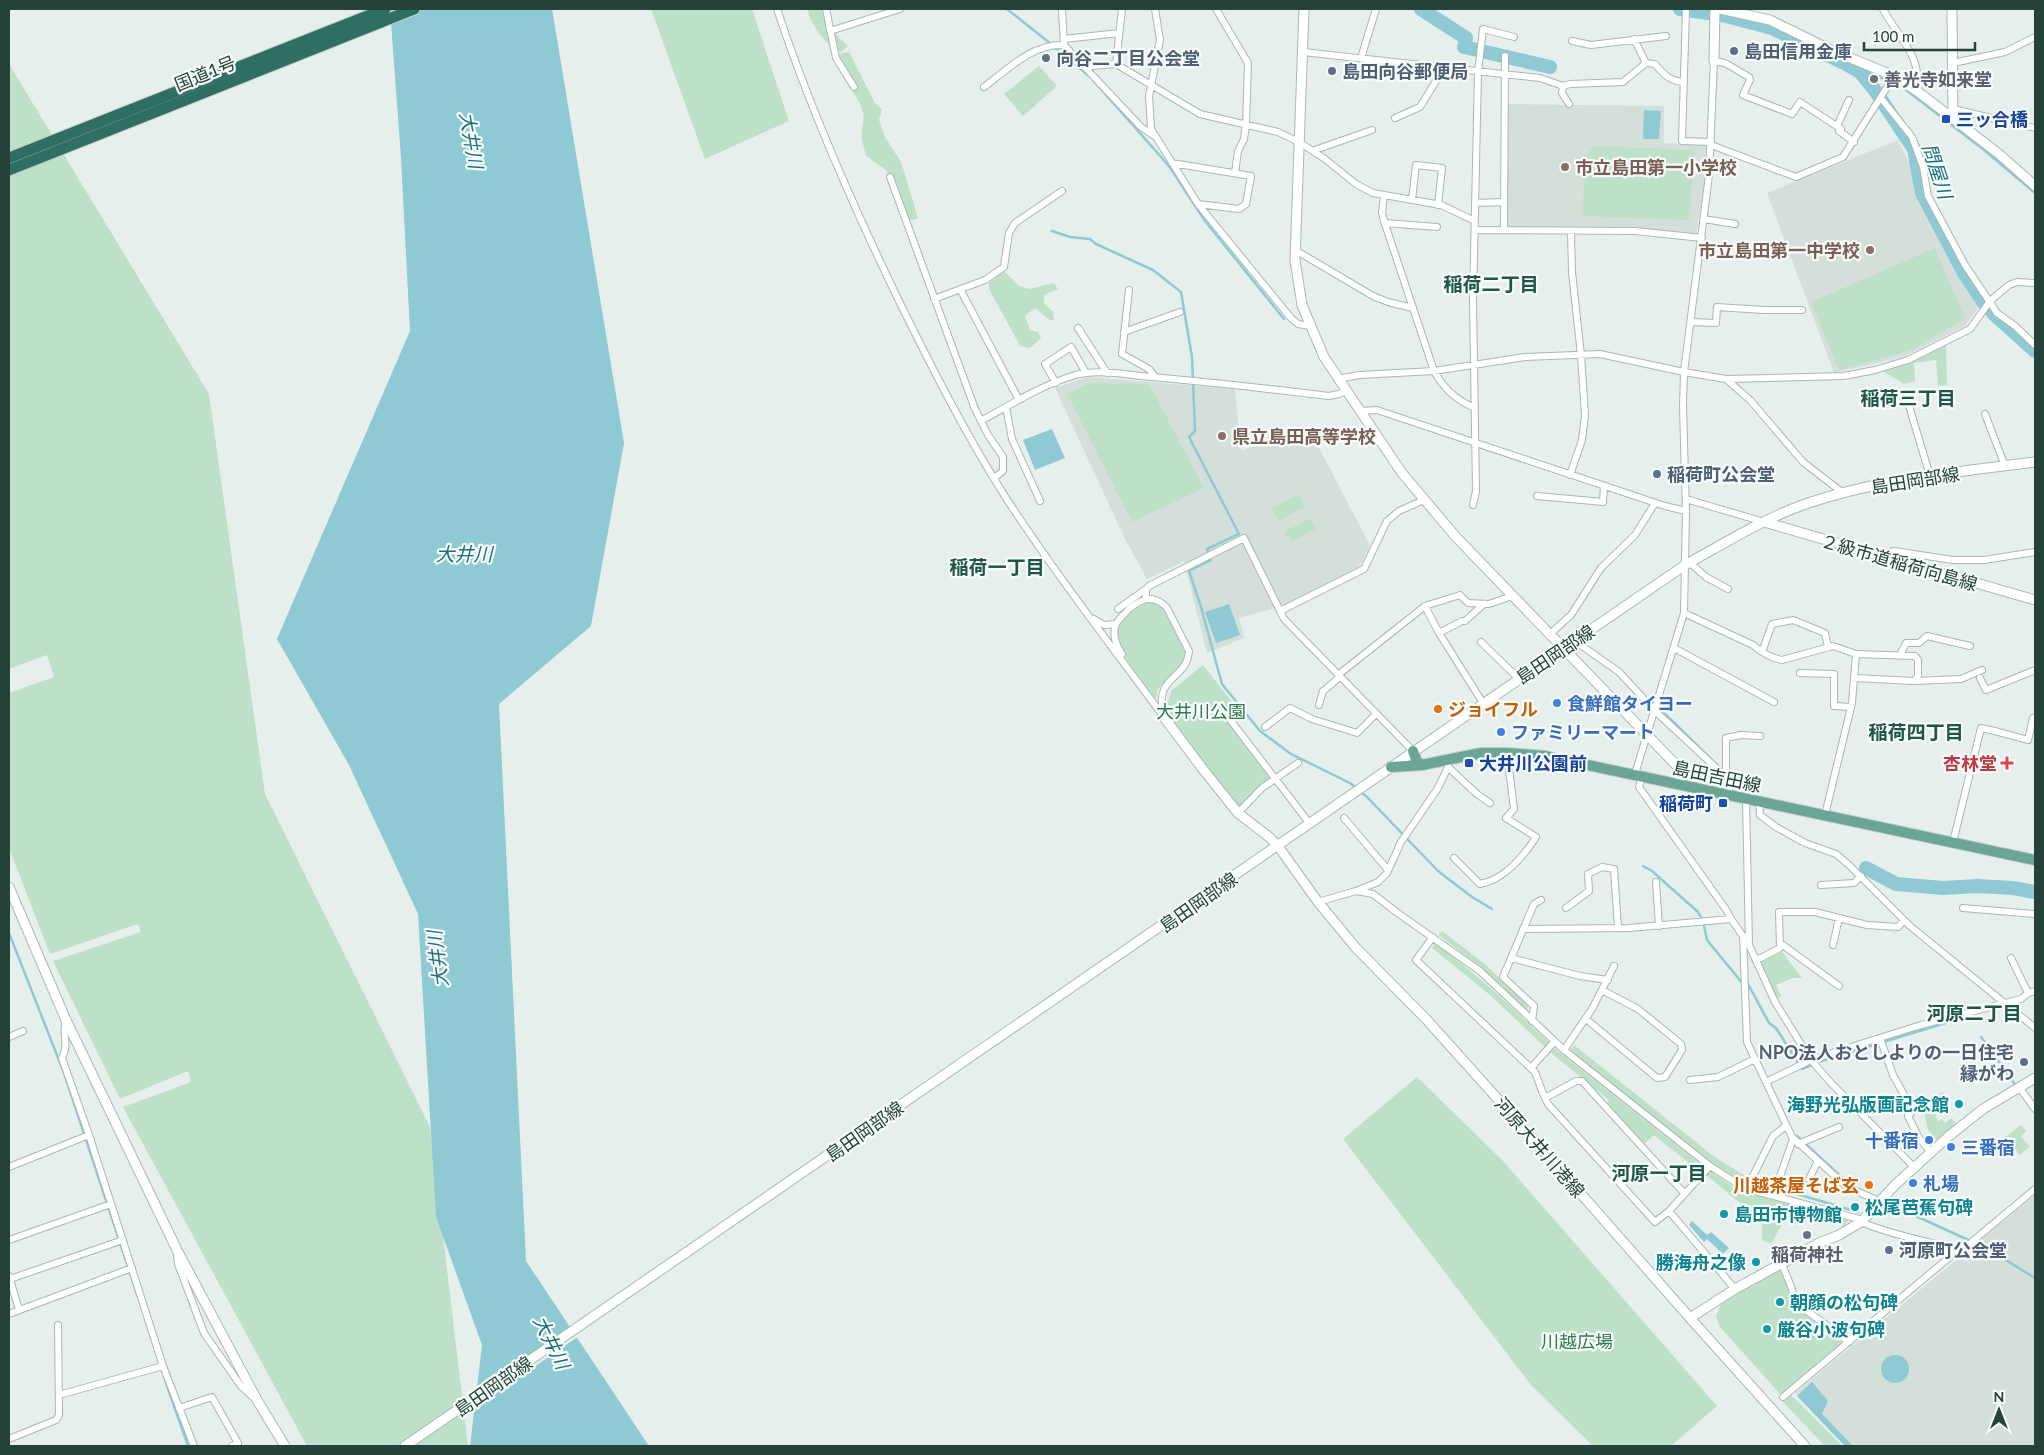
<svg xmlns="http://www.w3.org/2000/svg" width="2044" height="1455" font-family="Lato,'Noto Sans JP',sans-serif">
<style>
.built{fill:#d4dfda}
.green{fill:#bfe0c8}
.water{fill:#8ec9d4}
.pier{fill:#e6efeb}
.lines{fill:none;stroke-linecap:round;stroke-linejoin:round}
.stream{stroke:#8ec9d4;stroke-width:2.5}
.river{stroke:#8ec9d4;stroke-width:14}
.street-casing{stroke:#a8b8b2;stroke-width:8}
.secondary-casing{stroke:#a4bbb3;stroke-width:11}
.primary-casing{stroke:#c2cac8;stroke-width:12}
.highway-casing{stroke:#c2cac8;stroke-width:13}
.street{stroke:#fff;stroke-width:6}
.secondary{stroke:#fff;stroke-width:9}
.primary{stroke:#6aa596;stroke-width:10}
.highway{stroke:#2f6f62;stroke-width:11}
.service-dot{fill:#5c6f8a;stroke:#f7fbf9;stroke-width:2}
.worship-dot{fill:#6b7280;stroke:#f7fbf9;stroke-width:2}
.transit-dot{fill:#1a4fb4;stroke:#f7fbf9;stroke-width:2}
.education-dot{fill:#8d6e63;stroke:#f7fbf9;stroke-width:2}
.shop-dot{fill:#3f7fe0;stroke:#f7fbf9;stroke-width:2}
.food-dot{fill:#e8710a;stroke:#f7fbf9;stroke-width:2}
.health-dot{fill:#e0444e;stroke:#f7fbf9;stroke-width:2}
.culture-dot{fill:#0f9aa8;stroke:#f7fbf9;stroke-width:2}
.labels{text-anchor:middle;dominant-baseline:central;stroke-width:4.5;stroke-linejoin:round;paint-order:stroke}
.service-label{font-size:18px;font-weight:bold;fill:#4e5e75;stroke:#f7fbf9;text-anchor:start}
.street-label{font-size:18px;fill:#24423a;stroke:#f7fbf9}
.worship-label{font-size:18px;font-weight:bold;fill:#5b616d;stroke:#f7fbf9;text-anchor:start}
.transit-label{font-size:18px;font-weight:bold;fill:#164399;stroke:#f7fbf9;text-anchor:start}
.education-label{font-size:18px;font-weight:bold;fill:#785e54;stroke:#f7fbf9;text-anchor:start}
.shop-label{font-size:18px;font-weight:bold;fill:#366cbe;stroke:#f7fbf9;text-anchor:start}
.food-label{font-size:18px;font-weight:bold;fill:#c56008;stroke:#f7fbf9;text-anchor:start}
.park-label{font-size:18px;fill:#2d7a4b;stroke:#f7fbf9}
.health-label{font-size:18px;font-weight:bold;fill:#be3a42;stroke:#f7fbf9;text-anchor:end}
.culture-label{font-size:18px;font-weight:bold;fill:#0d838f;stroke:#f7fbf9;text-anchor:start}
.water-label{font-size:19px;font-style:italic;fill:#1c6f80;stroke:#f7fbf9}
.neighbourhood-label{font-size:19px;font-weight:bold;fill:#1f5548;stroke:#f7fbf9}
</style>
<rect width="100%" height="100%" fill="#e6efeb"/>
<path class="built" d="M1506 104 1664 106V143L1706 145 1705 185 1696 234 1622 227H1505Z
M1898 140 1978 308 1965 326 1903 357 1834 373 1767 193Z
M1088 377 1235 389 1241 450 1310 430 1370 546 1359 567 1287 605 1239 618 1244 638 1207 653 1184 561 1147 579 1124 537 1055 388Z
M2035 1195V1446H1846L1795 1393Z"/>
<path class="green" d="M651 9H752L789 121 705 159Z
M807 9H822L827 26 848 46 841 52C824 44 812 26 807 9Z
M849 52 875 103 882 109 879 120 885 137 901 162 918 218 909 221 892 179 886 170 866 156C865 150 862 143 862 137 860 124 867 123 861 106 854 90 837 74 836 57L843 53Z
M9 64 209 394 265 794 430 1127 468 1446H307L123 1107 191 1082 188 1071 120 1099 53 961 141 932 138 924 50 954 9 848V693L54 677 47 655 9 669Z
M1039 66 1057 86 1023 116 1004 94Z
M1594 146 1694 150 1689 220 1583 216 1584 158Z
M1935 248 1965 318 1912 350 1839 370 1811 302Z
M1004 271 1019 286 1029 289 1054 283 1058 289 1044 295V303L1053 312 1054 320H1050L1035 308 1025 316 1030 330 1038 332 1041 338 1030 348 1020 346 989 289V283Z
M1943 345H1946L1947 385 1938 386 1936 360 1914 363 1915 381 1904 384 1884 372 1883 370Z
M1089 383 1149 384 1204 488 1132 522 1067 394Z
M1298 494 1305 507 1278 521 1272 508Z
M1310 518 1316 529 1292 541 1289 536 1286 537 1284 532Z
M1147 602 1156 603 1163 609 1185 651 1184 661 1158 689 1156 701C1146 687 1123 658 1118 642 1113 623 1131 607 1147 602Z
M1203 665 1239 711 1229 721 1273 779 1239 809 1178 729 1166 709 1171 691Z
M1442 931 1486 965 1528 1006 1527 1012 1483 969 1439 935Z
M1436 942 1494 991 1549 1042 1545 1047 1490 995 1432 948Z
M1782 952 1802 978H1792L1776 985 1781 996 1776 999 1760 963Z
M1574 1045 1716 1158 1747 1177V1185L1712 1163 1570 1050Z
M1554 1048 1703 1166 1699 1171 1654 1135 1644 1144 1607 1103 1609 1100 1551 1053Z
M1417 1077 1503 1161 1717 1406 1671 1446H1593L1531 1385 1343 1139Z
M1943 1092 1950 1101 1940 1108 1941 1111 1935 1116 1938 1121 1942 1119 1945 1123 1952 1118 1956 1124 1937 1140 1928 1130 1922 1102Z
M2021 1125 2026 1131 2021 1137 2030 1146 2020 1155 2005 1137Z
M1710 1171 1738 1190 1849 1220 1844 1226 1800 1214 1784 1221 1771 1244 1762 1240V1221L1706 1175Z
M1780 1270 1789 1290 1791 1304 1843 1343 1781 1395 1720 1327 1716 1317 1722 1301Z
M1791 1395 1842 1446H1825L1783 1402Z"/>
<path class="water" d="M390 9H552L624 443 591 626 499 704 526 1261 649 1446H470L482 1345 436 1217 418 914 349 765 277 639 410 331 401 158Z
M1644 110 1661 111 1659 139H1643Z
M1052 429 1065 458 1035 470 1023 440Z
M1229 604 1240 635 1216 643 1205 612Z
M1692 1221 1707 1235 1711 1232 1729 1248 1723 1254 1707 1239 1704 1242 1689 1225Z
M1881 1369a14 14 0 1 1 28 0a14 14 0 1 1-28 0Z
M1812 1382 1828 1401 1822 1414 1853 1446H1845L1797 1396Z"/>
<path class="pier" d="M572 1326 579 1336 472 1410 474 1393Z"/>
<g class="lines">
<path class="stream" d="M1007 9 1051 44
M1055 48 1089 76
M1844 63 1901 86 1984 150 2035 193
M1093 80 1169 166 1205 221 1284 319
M1052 231 1070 237 1090 239 1096 244 1153 270 1181 292 1192 357 1195 431 1189 437 1239 534 1207 549 1211 560 1189 571 1201 607 1222 684 1260 731 1291 754 1350 783 1367 797 1438 871 1472 897 1492 909
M1662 711 1715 763
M1643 866 1652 871 1698 912 1703 921 1707 940 1743 984
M9 933 64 1073 137 1294
M1747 982 1769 1023 1776 1028 1802 1069 1818 1062 1965 1017
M1981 1037 2014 1083
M1796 1139 1797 1136 1849 1184 1861 1190
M1780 1187V1189L1858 1212
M1883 1201 1988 1249 2035 1278
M1865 1204 1868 1201
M165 1380 188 1446"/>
<path class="river" d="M1421 9 1466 38 1464 47 1550 67
M1680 9 1722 15 1772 28 1844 63 1860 72 1874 89 1914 149 1922 193 1964 273 1983 302 1995 315 2035 351
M1866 868 1896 884 1943 888 1977 886 2013 888 2035 892"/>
<defs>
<path id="street" d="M777 9C810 109 853 206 899 301 932 368 966 435 1006 498 1055 573 1110 644 1163 716
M826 9 836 58 854 87
M1062 9 1064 45 1141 127 1153 135
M1155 9 1160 40 1149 96 1151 129 1198 204 1291 318 1298 324 1310 326
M1216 9 1248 63 1246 125 1244 139 1238 151 1235 173
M1686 9 1682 141 1711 142
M1883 9C1898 38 1922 54 1917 91
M830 31 900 9
M1064 39 1119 33
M1634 39 1646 63
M1572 41 1591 45 1666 36
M1303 52 1540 78 1563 86
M1361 58 1376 9
M1953 63 2005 52 2035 37
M1116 64 1122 9
M1087 68 1092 66 1116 64 1200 114 1278 132 1299 142 1325 159 1356 184 1373 193 1441 205 1475 221
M984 87C1007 70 1033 43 1064 45
M1881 98 1912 137 1923 167 1928 196 1965 265 1997 313 2015 326 2035 345
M1569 104 1562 93 1563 86 1570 84 1623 82 1646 63 1655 64C1664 75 1670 81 1684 82
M1953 109 2035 128
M1395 118 1420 107 1444 68
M1837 126 1849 100
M1711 145 1796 177 1843 157 1894 76
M1312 151 1372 130
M1172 163 1251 176 1246 204 1239 209 1198 204
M890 177 975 409 988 435 1003 457V471L994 478
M1384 195 1382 212 1384 221 1434 371C1444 389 1456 400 1475 408
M1412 200 1416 165 1442 168 1438 205
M1475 203 1504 202
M1704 219 1735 224
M1385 223 1437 227
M1475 230 1635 231 1702 238
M1504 230 1505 56
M1295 250 1373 296 1388 302 1413 308
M960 289 1019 400
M1129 290 1122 354 1149 369 1155 377
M934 299 985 280 1004 267 1009 233 1015 223 1062 191
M1691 322 1716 323 1717 307 1763 310H1802
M1078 328 1107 373
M1124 332 1180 312
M1337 379 1360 375 1434 371 1525 357 1600 354 1684 372 1726 379 1844 376 1875 370 1908 360 1970 329 1990 301 2009 285 2017 282 2035 283
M1726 379 1750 400 1803 462 1843 493
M1056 383 1045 364 1071 347 1086 373
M1006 407 1012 439 1040 501
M1910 409 1930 476
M1359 411 1377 410 1665 506 1686 511
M1985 414 2005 466
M981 421C1010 405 1040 386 1072 376 1097 368 1126 375 1152 377 1211 382 1270 389 1329 396L1339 394 1345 391
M1570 475 1582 440 1585 415 1581 355 1572 272 1571 231
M1537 496 1603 502 1604 486
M1686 499 1764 522
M1473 505 1476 491 1473 301 1478 72 1483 29 1514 37
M1887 558 1890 552 1894 551 1953 560H1984L2035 552
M1690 563 1706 577 1728 589
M1146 599V589L1149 586 1244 538 1284 619 1413 751
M1425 606 1439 633 1483 703
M1118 609 1146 589
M1280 611 1364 569 1387 521 1399 511 1424 500
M1684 613 1753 645C1761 652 1771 658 1782 660L1833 646 1856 654 1852 703 1825 815
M1094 619 1104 625 1116 624
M1439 633 1462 621H1465L1484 604
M1550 634 1571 615 1601 568 1635 535 1655 503
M1575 641 1619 672 1655 711 1726 777 1729 780V795
M1481 642 1519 679
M1674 648 1774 702
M1762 652 1772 624 1793 620 1825 633 1828 647
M1122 654C1116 646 1112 634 1116 624 1119 618 1125 614 1129 609 1142 598 1154 594 1167 608L1189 651C1187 680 1155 675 1163 712
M1900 655 1906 643H1919L1927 636 1970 646
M1800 673 1834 674V706L1851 707
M1338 675 1425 606 1460 595 1468 603 1489 604 1512 596
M1855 678 1914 681 1918 676V660L1915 656 1856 654
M1980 678 1986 690 2035 670
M1914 681 1961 679 1982 670
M1319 705 1323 691 1340 677
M1231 721 1310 824
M1265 727 1290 708 1312 719 1357 733 1376 714
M1448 767 1477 794 1490 803
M1635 774 1684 613 1686 511 1683 407 1684 372 1709 175 1714 61 1725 63 1749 77 1750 80 1743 95 1792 114 1800 102 1841 129 1839 131 1854 142
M1642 776 1639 787 1727 911 1731 919
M1726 777V738L1741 735 1760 736
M1746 799 1749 945 1775 1002 1811 1060 1831 1083 1914 1167
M1759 801 1760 815 1776 827 1805 843 1836 854 1849 865 1910 926 2035 1028
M1238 813 1262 788 1298 763
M1344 818 1388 870
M1953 842 1981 728C1997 731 2012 736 2028 740L2033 718 2035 717
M1454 858 1480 884C1504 880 1524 856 1536 837L1506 818 1514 809 1507 753
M1656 882 1659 926
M1821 885 1854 883 1861 876
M1356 891 1373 894 1399 914 1480 971 1564 1050 1710 1166 1741 1186 1759 1192
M1318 902 1356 891 1378 882 1387 873 1401 842 1438 788 1448 767 1447 759
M1566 908 1589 891 1588 874 1602 867 1614 869 1618 927
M1963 908 2035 914
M1523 929 1629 928 1731 919 1743 936 1747 1042 1792 1137 1847 1187 1879 1201
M1433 937 1416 960 1535 1072 1542 1091 1548 1104 1655 1222 1669 1211 1710 1166
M1780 943 1839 986
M1833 945 1839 918
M1511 958 1580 976 1608 980
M2011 958 2028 993
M1755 959 1761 958 1780 948 1779 912H1815L1867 925 1898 927 1904 920
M1586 1019 1657 1078 1665 1077 1682 1050 1681 1044 1638 1009 1602 990
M66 1020C61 1034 70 1043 62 1058L89 1135 163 1366 194 1446
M1532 1021 1534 1006 1503 977 1534 904 1541 900
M9 1037 23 1031
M1880 1038 1893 1075 1913 1111 1908 1116 1919 1138 1930 1151
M1564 1050 1592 1009 1614 966
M1531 1068 1554 1042
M1690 1080 1718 1077 1755 1059
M1766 1082 1811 1060 1838 1051 1921 1025 2021 999 2028 993 2035 991
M2019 1087 2035 1109
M1545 1098 1576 1081H1582L1684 1193
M1786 1126 1773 1136 1752 1178V1186L1759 1192 1863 1220
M1798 1144 1839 1127
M9 1167 89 1135
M1809 1179 1818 1161
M1783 1198 1778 1193 1777 1185 1793 1139
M1669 1211 1735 1289
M1861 1222C1884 1232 1911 1238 1936 1244 1945 1246 1952 1250 1962 1250L2035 1189
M9 1240 111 1204
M177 1254 178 1264 204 1333 241 1386 253 1397
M1782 1264 1792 1289 1795 1302 1849 1342
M9 1276 19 1310
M10 1279 123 1240
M9 1314 132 1268
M59 1395 163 1366
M1783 1397 1958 1250
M179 1408 212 1397 238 1443 232 1446
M9 1439 56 1420 59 1415 58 1325"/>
<path id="secondary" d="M1304 9 1295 260 1302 305 1324 357 1402 473 1456 537 1678 767 1681 784
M1720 9 1770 20 1829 49 1894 76 1917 91 1999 154 2035 186
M1952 9 1953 118
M1714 61 1715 9
M1764 522 2035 600
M1163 716 1202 768 1238 813 1269 837 1278 846 1318 902 1356 948 1426 1019 1496 1097 1690 1318 1805 1446
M9 887 66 1020 177 1250 257 1400 285 1446
M1690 1318 1735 1289 1819 1243 1839 1235 1861 1222 1895 1185 1949 1136 1983 1109 2035 1078
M405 1446 1685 565C1723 544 1760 521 1800 506 1875 479 1957 472 2035 462"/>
<path id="primary" d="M1413 751 1417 762 1422 765
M1391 767 1422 765 1481 753H1507L1545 756 2035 860"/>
<path id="highway" d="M9 158 385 9
M9 170 414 9"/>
</defs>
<use href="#street" class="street-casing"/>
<use href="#secondary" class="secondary-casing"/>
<use href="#primary" class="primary-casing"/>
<use href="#highway" class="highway-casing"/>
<use href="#street" class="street"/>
<use href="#secondary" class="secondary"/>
<use href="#primary" class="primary"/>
<use href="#highway" class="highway"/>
</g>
<g class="service-dot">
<circle cx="1734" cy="51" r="5"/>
<circle cx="1046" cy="58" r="5"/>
<circle cx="1332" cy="71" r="5"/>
<circle cx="1657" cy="474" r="5"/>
<circle cx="2024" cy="1062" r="5"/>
<circle cx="1889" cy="1250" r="5"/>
</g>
<g class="worship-dot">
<circle cx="1874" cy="79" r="5"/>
<circle cx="1807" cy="1235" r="5"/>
</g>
<g class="transit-dot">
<rect x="1941" y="114" width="10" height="10" rx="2.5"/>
<rect x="1464" y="758" width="10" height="10" rx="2.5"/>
<rect x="1718" y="798" width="10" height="10" rx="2.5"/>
</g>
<g class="education-dot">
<circle cx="1565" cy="167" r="5"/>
<circle cx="1870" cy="250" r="5"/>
<circle cx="1222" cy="436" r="5"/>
</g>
<g class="shop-dot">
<circle cx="1557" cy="703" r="5"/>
<circle cx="1501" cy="732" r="5"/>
<circle cx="1929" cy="1140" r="5"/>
<circle cx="1951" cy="1147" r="5"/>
<circle cx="1913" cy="1183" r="5"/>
</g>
<g class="food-dot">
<circle cx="1438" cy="709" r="5"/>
<circle cx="1869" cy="1185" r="5"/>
</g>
<path class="health-dot" d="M2004.5 755.5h5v5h5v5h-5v5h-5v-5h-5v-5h5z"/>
<g class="culture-dot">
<circle cx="1959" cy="1104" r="5"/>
<circle cx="1855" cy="1207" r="5"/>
<circle cx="1724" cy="1214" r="5"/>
<circle cx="1756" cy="1262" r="5"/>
<circle cx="1780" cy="1302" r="5"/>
<circle cx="1767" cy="1329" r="5"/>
</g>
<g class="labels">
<g class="service-label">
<text x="1744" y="51">島田信用金庫</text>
<text x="1056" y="58">向谷二丁目公会堂</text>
<text x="1342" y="71">島田向谷郵便局</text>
<text x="1667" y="474">稲荷町公会堂</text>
<text x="2014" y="1052" text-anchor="end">NPO法人おとしよりの一日住宅<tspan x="2014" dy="21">縁がわ</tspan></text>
<text x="1899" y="1250">河原町公会堂</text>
</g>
<g class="street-label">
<text transform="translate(205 73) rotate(-22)">国道1号</text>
<text transform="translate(1915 480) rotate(-9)">島田岡部線</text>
<text transform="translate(1899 562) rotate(16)">２級市道稲荷向島線</text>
<text transform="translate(1555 654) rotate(-34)">島田岡部線</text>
<text transform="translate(1717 776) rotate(12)">島田吉田線</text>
<text transform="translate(1198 902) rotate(-35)">島田岡部線</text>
<text transform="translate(864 1131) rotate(-35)">島田岡部線</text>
<text transform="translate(1540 1147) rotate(49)">河原大井川港線</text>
<text transform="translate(493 1386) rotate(-35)">島田岡部線</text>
</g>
<g class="worship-label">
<text x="1884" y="79">善光寺如来堂</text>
<text x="1807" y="1254" text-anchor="middle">稲荷神社</text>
</g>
<g class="transit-label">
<text x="1956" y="119">三ッ合橋</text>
<text x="1479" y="763">大井川公園前</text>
<text x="1713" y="803" text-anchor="end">稲荷町</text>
</g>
<g class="education-label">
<text x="1575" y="167">市立島田第一小学校</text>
<text x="1860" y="250" text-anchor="end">市立島田第一中学校</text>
<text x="1232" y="436">県立島田高等学校</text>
</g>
<g class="shop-label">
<text x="1567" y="703">食鮮館タイヨー</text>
<text x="1511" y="732">ファミリーマート</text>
<text x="1919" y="1140" text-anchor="end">十番宿</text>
<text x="1961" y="1147">三番宿</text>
<text x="1923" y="1183">札場</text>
</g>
<g class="food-label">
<text x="1448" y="709">ジョイフル</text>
<text x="1859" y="1185" text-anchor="end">川越茶屋そば玄</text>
</g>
<g class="park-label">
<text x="1201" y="711">大井川公園</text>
<text x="1577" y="1341">川越広場</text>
</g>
<g class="health-label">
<text x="1997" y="763">杏林堂</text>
</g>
<g class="culture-label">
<text x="1949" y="1104" text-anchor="end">海野光弘版画記念館</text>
<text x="1865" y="1207">松尾芭蕉句碑</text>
<text x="1734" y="1214">島田市博物館</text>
<text x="1746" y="1262" text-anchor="end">勝海舟之像</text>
<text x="1790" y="1302">朝顔の松句碑</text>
<text x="1777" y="1329">厳谷小波句碑</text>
</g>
<g class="water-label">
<text transform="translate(472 140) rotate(80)">大井川</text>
<text transform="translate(1938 171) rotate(72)">問屋川</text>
<text x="464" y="553">大井川</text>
<text transform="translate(437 959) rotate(-97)">大井川</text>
<text transform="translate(552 1342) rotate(64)">大井川</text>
</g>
<g class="neighbourhood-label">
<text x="1491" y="283">稲荷二丁目</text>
<text x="1908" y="397">稲荷三丁目</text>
<text x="997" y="566">稲荷一丁目</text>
<text x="1916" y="731">稲荷四丁目</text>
<text x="1974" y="1012">河原二丁目</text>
<text x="1659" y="1172">河原一丁目</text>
</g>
</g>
<rect width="2044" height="1455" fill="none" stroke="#24423a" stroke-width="20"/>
<g transform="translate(1999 1410)" stroke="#f7fbf9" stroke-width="4" paint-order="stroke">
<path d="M0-4L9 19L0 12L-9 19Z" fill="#24423a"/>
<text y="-8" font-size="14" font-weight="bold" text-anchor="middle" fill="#24423a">N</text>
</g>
<path d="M1864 42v8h111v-8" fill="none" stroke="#24423a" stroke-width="2.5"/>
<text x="1872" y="42" font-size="15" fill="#24423a" stroke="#f7fbf9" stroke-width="4" paint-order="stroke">100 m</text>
</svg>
